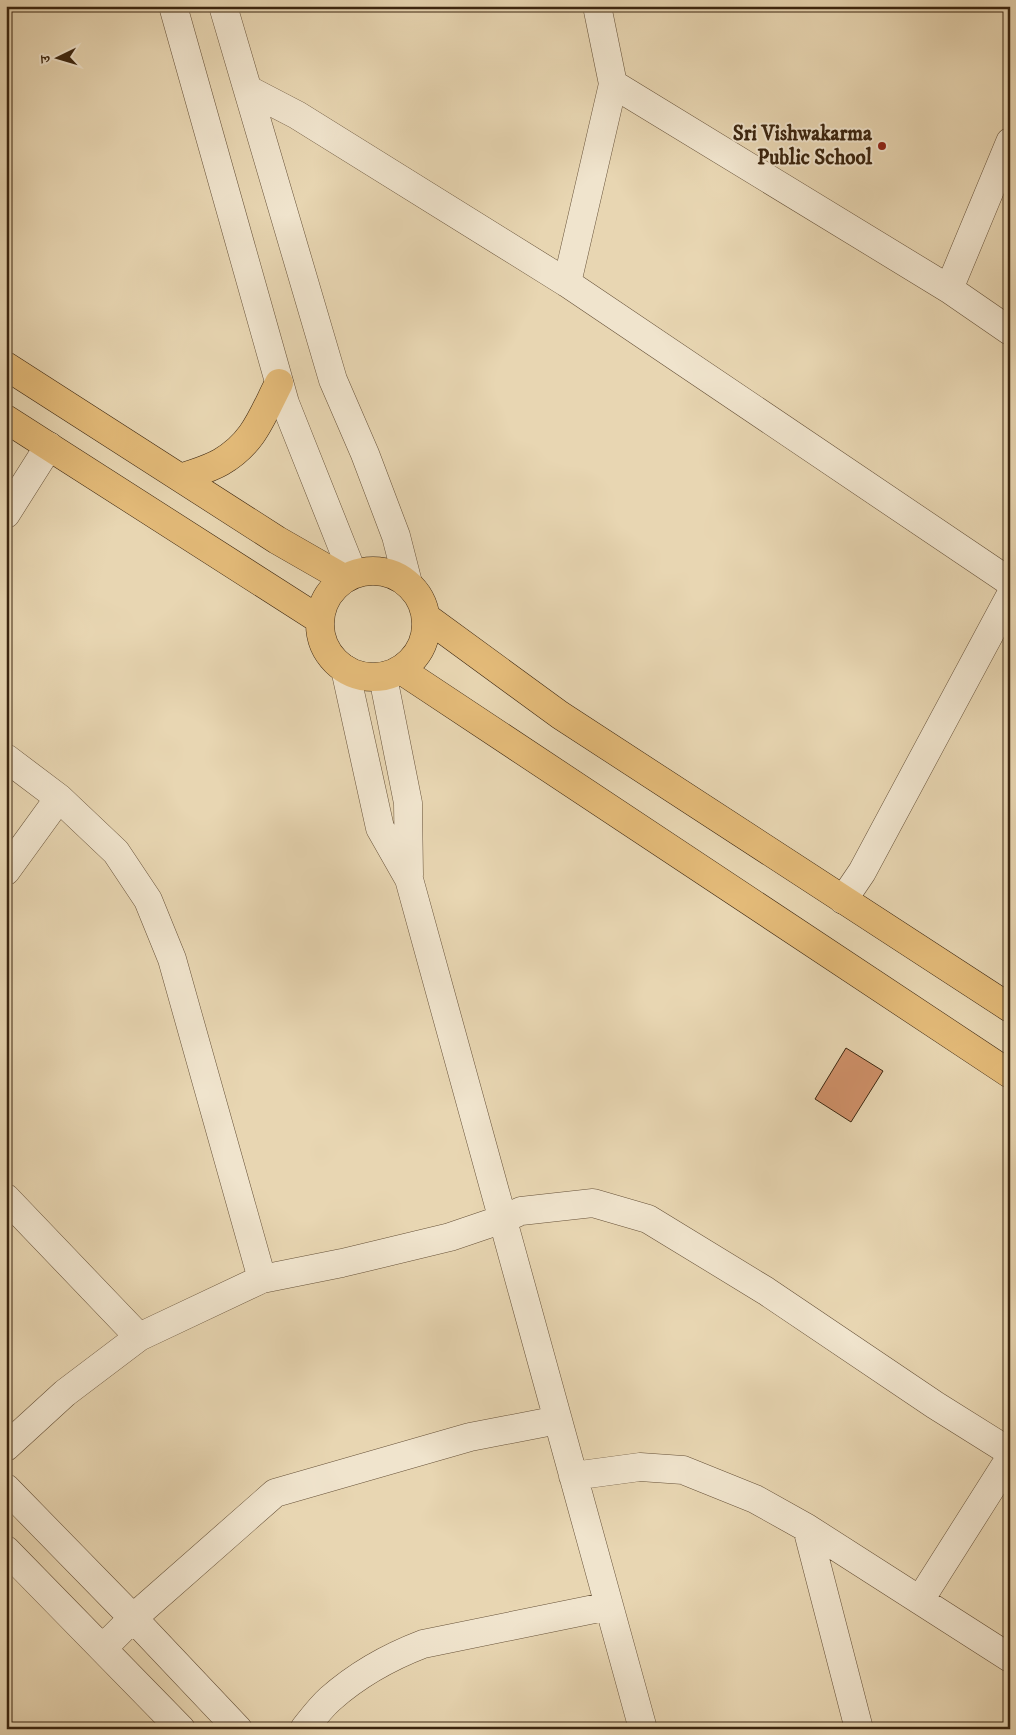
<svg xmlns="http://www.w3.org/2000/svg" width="1016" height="1735" font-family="'IM FELL DW Pica','Noto Serif Devanagari',serif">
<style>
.building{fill:#d0916a;stroke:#3b250f}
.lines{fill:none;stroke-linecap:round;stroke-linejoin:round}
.minor-casing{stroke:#665138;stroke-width:29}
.major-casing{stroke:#3b250f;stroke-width:29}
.minor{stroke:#f0e4cd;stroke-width:28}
.major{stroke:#e4bb79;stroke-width:28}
.poi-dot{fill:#8f2418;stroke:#f0e4cd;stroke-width:2}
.labels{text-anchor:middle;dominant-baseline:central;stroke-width:4;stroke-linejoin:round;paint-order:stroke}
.poi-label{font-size:21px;font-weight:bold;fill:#3b250f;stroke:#f0e4cd;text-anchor:end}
</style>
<rect width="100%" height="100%" fill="#e8d6b2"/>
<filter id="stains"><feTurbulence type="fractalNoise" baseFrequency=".004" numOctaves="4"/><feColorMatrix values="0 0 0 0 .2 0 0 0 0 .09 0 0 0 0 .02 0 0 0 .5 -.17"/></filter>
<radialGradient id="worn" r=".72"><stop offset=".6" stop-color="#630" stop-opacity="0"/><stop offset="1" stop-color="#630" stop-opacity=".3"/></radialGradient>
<path class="building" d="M846 1048 883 1071 851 1122 815 1099Z"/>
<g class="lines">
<defs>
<path id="minor" d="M173 6 285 403 353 574
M223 6 333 380 365 454 396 536 408 583
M613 84 949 289 1010 331
M249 90 297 115 567 283 1010 582
M567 283 613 84 597 6
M949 289 1010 142
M6 514 49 446
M345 669 380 828 409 879 643 1729
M383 677 408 803 409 875
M6 758 59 798 116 852 148 900 172 959 262 1279
M6 871 59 798
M843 900 862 872 1010 596
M6 1198 139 1337
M6 1447 65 1393 139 1337 262 1279 342 1263 450 1237 503 1219 521 1211 593 1203 648 1219 766 1291 935 1405 1010 1452
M573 1476 640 1467 683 1470 755 1499 807 1528 1010 1658
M6 1488 133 1618 238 1729
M807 1528 859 1729
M6 1550 181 1729
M920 1600 1010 1458
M103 1648 133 1618 275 1493 470 1437 558 1420
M304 1729C312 1719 320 1708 330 1699 357 1675 389 1657 423 1644L609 1606"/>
<path id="major" d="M6 366 277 540 345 579
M6 419 320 620
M181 478C194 473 209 469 221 462 254 443 262 416 279 383
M320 624a53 53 0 1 1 106 0a53 53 0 1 1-106 0Z
M426 617 560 715 1010 1008
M401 670 1010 1074"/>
</defs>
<use href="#minor" class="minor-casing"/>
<use href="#major" class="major-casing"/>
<use href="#minor" class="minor"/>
<use href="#major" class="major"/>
</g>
<circle class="poi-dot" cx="882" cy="146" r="5"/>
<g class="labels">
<g class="poi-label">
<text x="872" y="134">Sri Vishwakarma<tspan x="872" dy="24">Public School</tspan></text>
</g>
</g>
<rect width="1016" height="1735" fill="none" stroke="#e8d6b2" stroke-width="25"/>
<rect x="8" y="8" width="1001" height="1720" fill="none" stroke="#3b250f" stroke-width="2.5"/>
<rect x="12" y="12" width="991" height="1710" fill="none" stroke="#3b250f"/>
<g transform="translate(58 58) rotate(265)" stroke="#f0e4cd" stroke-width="4" paint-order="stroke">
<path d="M0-4L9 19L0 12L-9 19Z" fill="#3b250f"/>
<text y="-8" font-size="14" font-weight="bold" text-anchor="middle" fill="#3b250f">उ</text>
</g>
<rect width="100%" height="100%" filter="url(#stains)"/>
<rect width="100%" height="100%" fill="url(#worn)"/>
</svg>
